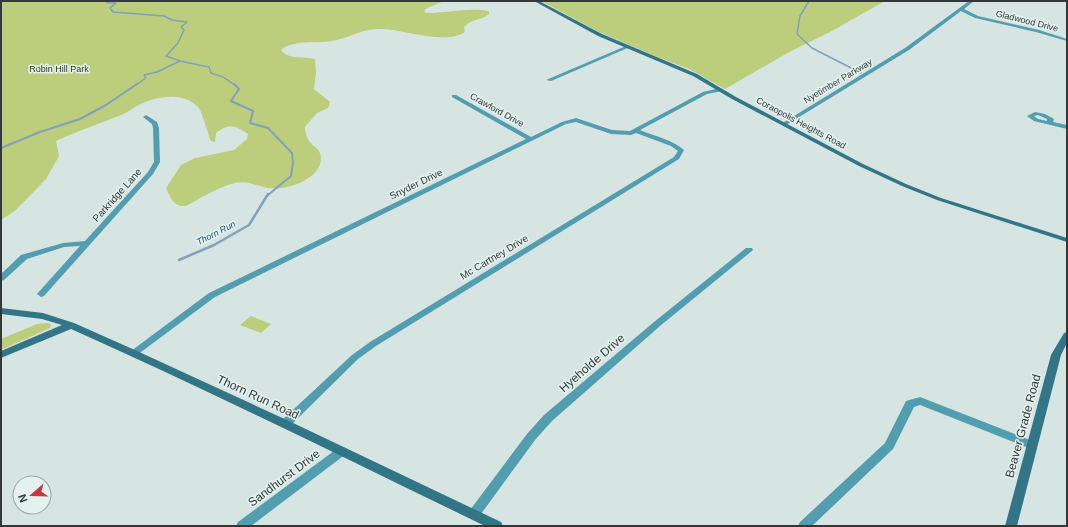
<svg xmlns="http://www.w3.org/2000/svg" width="1068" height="527" font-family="Helvetica,sans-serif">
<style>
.green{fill:#bccd7c}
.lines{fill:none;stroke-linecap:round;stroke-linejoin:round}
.stream-far2{stroke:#83a0bd;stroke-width:1.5}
.stream-far1{stroke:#83a0bd;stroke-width:2}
.stream{stroke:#83a0bd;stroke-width:2.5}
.street{fill:#529db0;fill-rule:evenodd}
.secondary{fill:#317586;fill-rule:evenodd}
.labels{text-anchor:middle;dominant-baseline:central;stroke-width:3;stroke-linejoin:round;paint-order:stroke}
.far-street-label{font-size:9px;fill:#323837;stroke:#e3f2ef}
.far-park-label{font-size:9px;fill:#2c320b;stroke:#e3f2ef}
.far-water-label{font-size:9px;font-style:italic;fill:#1c4c77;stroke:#e3f2ef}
.street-label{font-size:10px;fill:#323837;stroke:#e3f2ef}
.near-street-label{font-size:12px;fill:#323837;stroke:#e3f2ef}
</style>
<rect width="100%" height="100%" fill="#d6e5e2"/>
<path class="green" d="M1 1H444L427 8 424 11 426 13C447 13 469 7 489 11V14C481 21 472 18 464 27L465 32C443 46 403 28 378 29 362 29 347 39 331 41 315 44 294 39 281 50 288 60 303 56 315 59L316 72 314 89 330 102 328 108 317 113 305 127C305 131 306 136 308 139 312 147 321 148 321 158 321 180 285 191 268 188 256 186 248 180 235 183 218 187 201 198 186 206 173 207 171 198 166 188L181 165 195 158 234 150 247 139 248 134C234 125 230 123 216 133L215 142 211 141C208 134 202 111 198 107 184 92 159 96 143 103 135 106 129 112 121 115 99 124 77 131 56 141L59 156 46 179 16 210 1 220Z
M541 1H885L830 32 791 51 725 89 689 69 660 58 599 32Z
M251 316 271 324 261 333 240 325Z
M46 323 51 324 50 328 1 350V339L37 324Z"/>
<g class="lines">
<path class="stream-far2" d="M108 1 107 3H116L110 8 113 12 164 16 172 20 187 22 181 27 184 30 178 43 166 56 180 61 209 67 211 73 223 77 235 85
M809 1 800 16 797 34 812 48 861 73
M136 85 146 78 144 75 157 72 180 61"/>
<path class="stream-far1" d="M234 84 239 89 231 101 253 111 250 123 268 128 292 153 293 163 291 176 268 195
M1 148 40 132 80 119 106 105 137 84"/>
<path class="stream" d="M179 260 214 245 249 225 268 194"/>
<path class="street" d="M969 1H974L964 9 978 16 1039 30 1067 39V41L1036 32 975 18 961 11 909 50 786 125H782L781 124 905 48Z
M626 46 630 47 551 81 546 80Z
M720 88 723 90 722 91 707 94 640 130C654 136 673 140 684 150L679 159 376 346 358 359 289 427 285 428 281 427 280 424 281 421 352 355 370 342 674 157 678 151 671 146 636 133 631 135 611 134 576 122 566 124 215 297 137 355H131L129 353 131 351 209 293 526 139 452 97V95H456L531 137 562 122 576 118 612 130 630 131 703 92Z
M1035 112 1045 114 1054 119 1053 122 1067 125V129L1034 121 1027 116ZM1038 115 1047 119V121L1038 119 1034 116Z
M146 115 157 122 159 128 160 162 153 174 44 296 41 297 37 294 80 246 64 247 27 259 4 280 1 281V274L21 255 63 243 85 241 148 172 154 162 153 128 152 124 143 117Z
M746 248H752L753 250 660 326 552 421 535 440 478 518 474 519 470 518 468 514 470 510 527 434 544 415 654 322Z
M920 397 1035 442 1036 445 1035 448 1031 449 920 405 914 407 893 449 812 526H798L800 522 885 443 906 401Z
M342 447 346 448 347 451 346 454 251 526H236L238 522 338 448Z"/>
<path class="secondary" d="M534 1H539L602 34 697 74 736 97 863 164 906 184 941 198 1067 238V242L937 200 902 186 859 166 732 99 693 76 598 36Z
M1 308 43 313 74 323 137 351 289 421 501 522 503 526H485C347 459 210 391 71 329L1 358V351L62 325 42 319 1 314Z
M1067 332V343L1061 355 1017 526H1005L1051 355 1064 333Z"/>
</g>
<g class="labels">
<g class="far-street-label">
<text transform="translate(1027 21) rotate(14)">Gladwood Drive</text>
<text transform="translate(838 81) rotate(-31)">Nyetimber Parkway</text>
<text transform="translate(497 110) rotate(29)">Crawford Drive</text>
<text transform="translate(801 123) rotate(28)">Coraopolis Heights Road</text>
</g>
<g class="far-park-label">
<text x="59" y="69">Robin Hill Park</text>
</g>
<g class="far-water-label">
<text transform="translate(216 233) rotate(-27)">Thorn Run</text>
</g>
<g class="street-label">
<text transform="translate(416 184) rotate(-26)">Snyder Drive</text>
<text transform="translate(117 195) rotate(-48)">Parkridge Lane</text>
<text transform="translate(494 257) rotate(-31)">Mc Cartney Drive</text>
</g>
<g class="near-street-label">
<text transform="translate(592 363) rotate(-41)">Hyeholde Drive</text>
<text transform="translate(258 397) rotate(25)">Thorn Run Road</text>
<text transform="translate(1023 426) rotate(-75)">Beaver Grade Road</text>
<text transform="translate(284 478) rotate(-37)">Sandhurst Drive</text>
</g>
</g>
<rect width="1068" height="527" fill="none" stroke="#323837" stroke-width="4"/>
<g transform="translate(32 495) rotate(250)"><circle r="19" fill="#e3f2ef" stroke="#9ca8a5"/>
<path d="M0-3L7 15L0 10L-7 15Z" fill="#c63644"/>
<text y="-6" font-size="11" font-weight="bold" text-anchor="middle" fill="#323837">N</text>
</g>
</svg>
